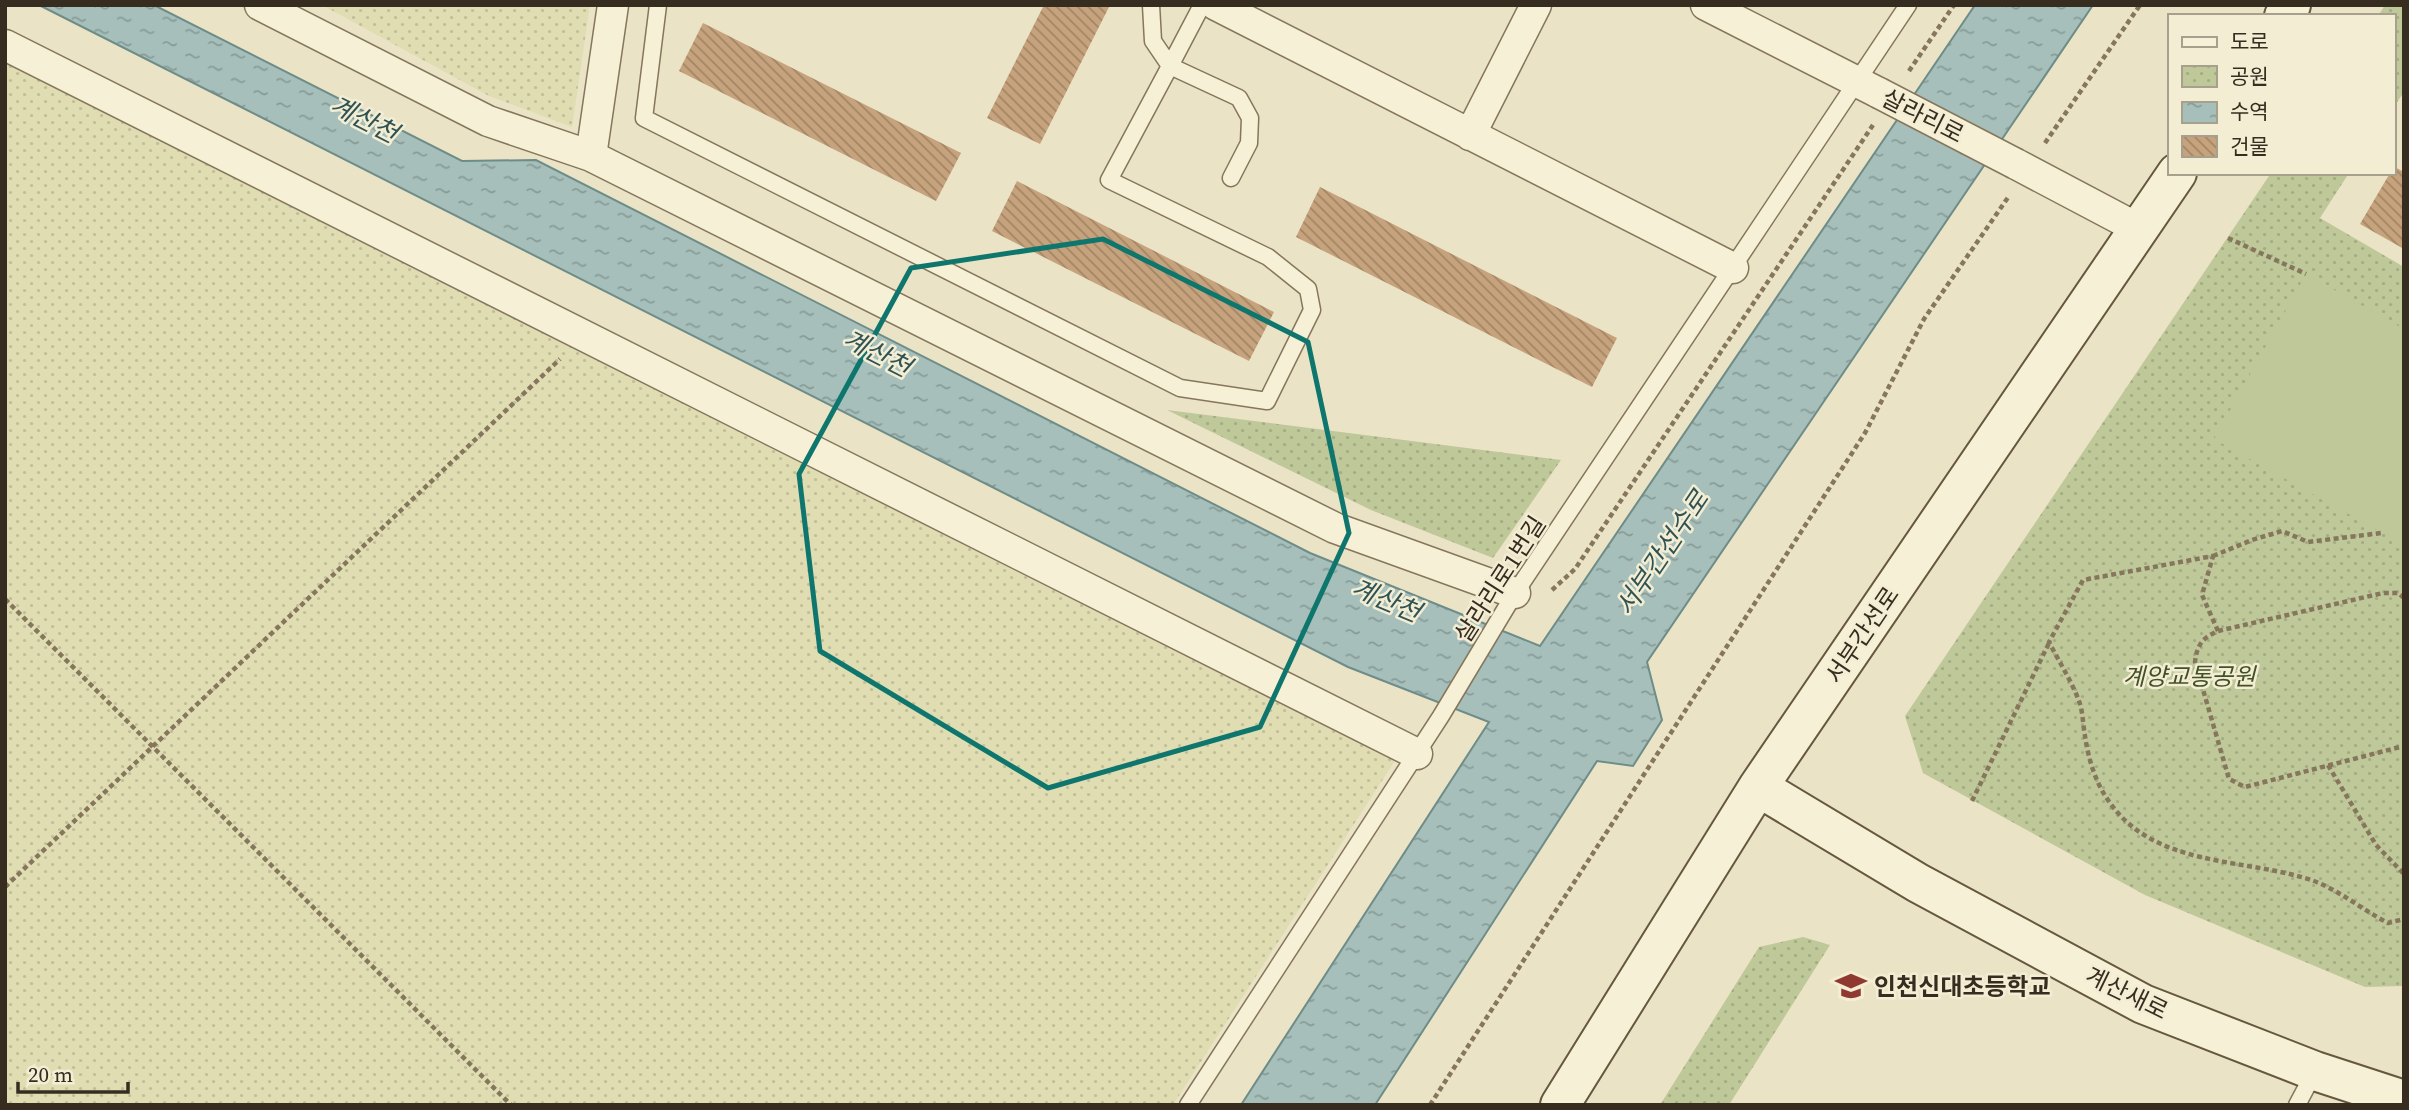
<svg xmlns="http://www.w3.org/2000/svg" width="2409" height="1110" font-family="'Source Serif 4','Noto Sans KR',serif">
<style>
.farmland{fill:url(#farmland-dots)}
.park{fill:url(#park-dots)}
.garden{fill:#bec899}
.water{fill:url(#water-ripples);stroke:#6e8c88;stroke-width:2}
.building{fill:url(#building-back-hatch)}
.lines{fill:none;stroke-linecap:round;stroke-linejoin:round}
.lane-casing{stroke:#85765c;stroke-width:19}
.street-casing{stroke:#85765c;stroke-width:33}
.secondary-casing{stroke:#66573f;stroke-width:42}
.path{stroke:#85765c;stroke-width:4.5;stroke-dasharray:5 3.5;stroke-linecap:butt}
.lane{stroke:#f6f0d7;stroke-width:16}
.street{stroke:#f6f0d7;stroke-width:30}
.secondary{stroke:#f6f0d7;stroke-width:38}
.street-bridge-casing{stroke:#85765c;stroke-width:33;stroke-linecap:butt}
.street-bridge{stroke:#f6f0d7;stroke-width:30}
.marked{fill:none;stroke:#0f766e;stroke-width:5;stroke-linejoin:round}
.labels{text-anchor:middle;dominant-baseline:central;stroke-width:5;stroke-linejoin:round;paint-order:stroke}
.street-label{font-size:24px;fill:#362c1f;stroke:#f3edd4}
.park-label{font-size:24px;font-style:italic;fill:#425127;stroke:#f3edd4}
.poi-label{font-size:24px;font-weight:bold;fill:#362c1f;stroke:#f3edd4;text-anchor:start}
.water-label{font-size:26px;font-style:italic;fill:#2f5354;stroke:#f3edd4}
</style>
<defs>
<pattern id="farmland-dots" width="8" height="8" patternUnits="userSpaceOnUse" patternTransform="scale(1.75)"><rect width="8" height="8" fill="#e0ddb3"/><path d="M2 2h.1M6 6h.1" fill="none" stroke="#c1be9a" stroke-width="1.8" stroke-linecap="round"/></pattern>
<pattern id="park-dots" width="8" height="8" patternUnits="userSpaceOnUse" patternTransform="scale(1.75)"><rect width="8" height="8" fill="#bec899"/><path d="M2 2h.1M6 6h.1" fill="none" stroke="#a4ac83" stroke-width="1.8" stroke-linecap="round"/></pattern>
<pattern id="water-ripples" width="26" height="14" patternUnits="userSpaceOnUse" patternTransform="scale(1.75)"><rect width="26" height="14" fill="#a6bfba"/><path d="M2 4q2-2 4 0t4 0M15 11q2-2 4 0t4 0" fill="none" stroke="#889b97"/></pattern>
<pattern id="building-back-hatch" width="6" height="6" patternUnits="userSpaceOnUse" patternTransform="scale(1.75)"><rect width="6" height="6" fill="#c6a37d"/><path d="M-1 5l2 2M0 0l6 6M5-1l2 2" fill="none" stroke="#a28566"/></pattern>
</defs>
<rect width="100%" height="100%" fill="#ebe3c5"/>
<path class="farmland" d="M322 5H590L572 127 489 96Z
M5 59 1396 759 1173 1105H5Z"/>
<path class="park" d="M2385 5H2404V92L2393 108V16H2378Z
M2271 173H2349L2320 218 2404 267V986L2365 987 2145 895 1923 773 1905 716Z
M1167 410 1561 460 1493 558 1371 510Z
M1803 937 1830 945 1729 1105H1660L1759 947Z"/>
<path class="garden" d="M2306 274 2404 329V545L2214 439Z"/>
<path class="water" d="M39 5H154L462 161 536 160 1310 553 1540 646 1975 5H2093L1647 662 1662 720 1633 766 1597 761 1375 1105H1241L1489 722 1348 667Z"/>
<path class="building" d="M1044 5H1110L1040 144 987 118Z
M703 23 961 153 936 201 679 71Z
M2393 166 2404 172V249L2360 224 2390 173H2393Z
M1017 181 1274 312 1249 361 992 231Z
M1320 187 1617 338 1592 387 1296 237Z"/>
<g class="lines">
<defs>
<path id="lane" d="M658 5 644 118 1180 388 1267 401 1312 310 1308 289 1268 257 1109 180 1170 66 1153 41 1151 5
M1202 5 1170 66 1239 98 1250 118 1249 143 1231 178
M1188 1105 1441 716 1515 593 1908 5
M2297 1105 2315 1071"/>
<path id="street" d="M260 5 488 121 591 156
M613 5 591 156 1335 528 1515 593
M1216 5 1733 268
M1706 5 1879 93
M5 45 1417 754
M1470 135 1536 5
M2016 164 2139 229"/>
<path id="secondary" d="M2284 16 2291 5
M1758 787 1918 883 2143 1004 2315 1071 2404 1100
M1560 1105 1758 787 2177 173"/>
</defs>
<use href="#lane" class="lane-casing"/>
<use href="#street" class="street-casing"/>
<use href="#secondary" class="secondary-casing"/>
<path class="path" d="M1909 71 1954 5
M2045 143 2140 5
M2228 238 2306 274
M2213 556 2252 540 2282 531 2308 542 2381 533
M1552 590 1575 569 1873 125
M2404 598 2398 593H2383L2218 631C2202 638 2197 645 2195 662L2229 779 2245 787 2404 746
M5 599 511 1105
M2218 631 2202 595 2213 556 2083 580 2049 642C2059 662 2073 683 2080 704 2083 714 2083 726 2085 736 2088 757 2095 782 2108 800 2152 866 2237 858 2305 878 2336 887 2359 908 2388 923L2404 919
M2328 765 2376 845 2404 874
M1972 801 2049 643
M5 887 560 359
M1430 1105 1865 433 1924 319 2009 196"/>
<use href="#lane" class="lane"/>
<use href="#street" class="street"/>
<use href="#secondary" class="secondary"/>
<defs>
<path id="street-bridge" d="M1879 93 2016 164"/>
</defs>
<use href="#street-bridge" class="street-bridge-casing"/>
<use href="#street-bridge" class="street-bridge"/>
</g>
<path class="marked" d="M1103 239 1308 342 1349 533 1260 727 1048 788 820 651 799 474 911 268Z"/>
<defs>
<symbol id="school-bare" viewBox="-9 -9 18 18"><path d="M0-5L7-2L0 1L-7-2ZM-4 1L0 2.5L4 1V4Q0 6-4 4Z" fill="#8f3930" stroke="#f3edd4" stroke-width="2.5" paint-order="stroke"/></symbol>
</defs>
<g fill-rule="evenodd">
<use href="#school-bare" x="1829" y="964" width="44" height="44"/>
</g>
<g class="labels">
<g class="street-label">
<text transform="translate(1923 116) rotate(27)">살라리로</text>
<text transform="translate(1500 579) rotate(-57)">살라리로1번길</text>
<text transform="translate(1862 635) rotate(-56)">서부간선로</text>
<text transform="translate(2127 993) rotate(26)">계산새로</text>
</g>
<g class="park-label">
<text x="2189" y="676">계양교통공원</text>
</g>
<g class="poi-label">
<text x="1874" y="986">인천신대초등학교</text>
</g>
<g class="water-label">
<text transform="translate(364 119) rotate(27)">계산천</text>
<text transform="translate(877 353) rotate(27)">계산천</text>
<text transform="translate(1662 553) rotate(-56)">서부간선수로</text>
<text transform="translate(1386 600) rotate(23)">계산천</text>
</g>
</g>
<rect width="2409" height="1110" fill="none" stroke="#362c1f" stroke-width="14"/>
<rect x="2168" y="14" width="228" height="161" fill="#f3edd4" stroke="#a7a08c" stroke-width="2"/>
<rect x="2182" y="37" width="35" height="10" fill="#f6f0d7" stroke="#a7a08c" stroke-width="2"/>
<text x="2230" y="49" font-size="21" fill="#362c1f">도로</text>
<rect x="2182" y="66" width="35" height="21" fill="url(#park-dots)" stroke="#a7a08c" stroke-width="2"/>
<text x="2230" y="84" font-size="21" fill="#362c1f">공원</text>
<rect x="2182" y="102" width="35" height="21" fill="url(#water-ripples)" stroke="#a7a08c" stroke-width="2"/>
<text x="2230" y="119" font-size="21" fill="#362c1f">수역</text>
<rect x="2182" y="136" width="35" height="21" fill="url(#building-back-hatch)" stroke="#a7a08c" stroke-width="2"/>
<text x="2230" y="154" font-size="21" fill="#362c1f">건물</text>
<path d="M18 1082v10h110v-10" fill="none" stroke="#362c1f" stroke-width="3.5"/>
<text x="28" y="1082" font-size="21" fill="#362c1f" stroke="#f3edd4" stroke-width="5" paint-order="stroke">20 m</text>
</svg>
